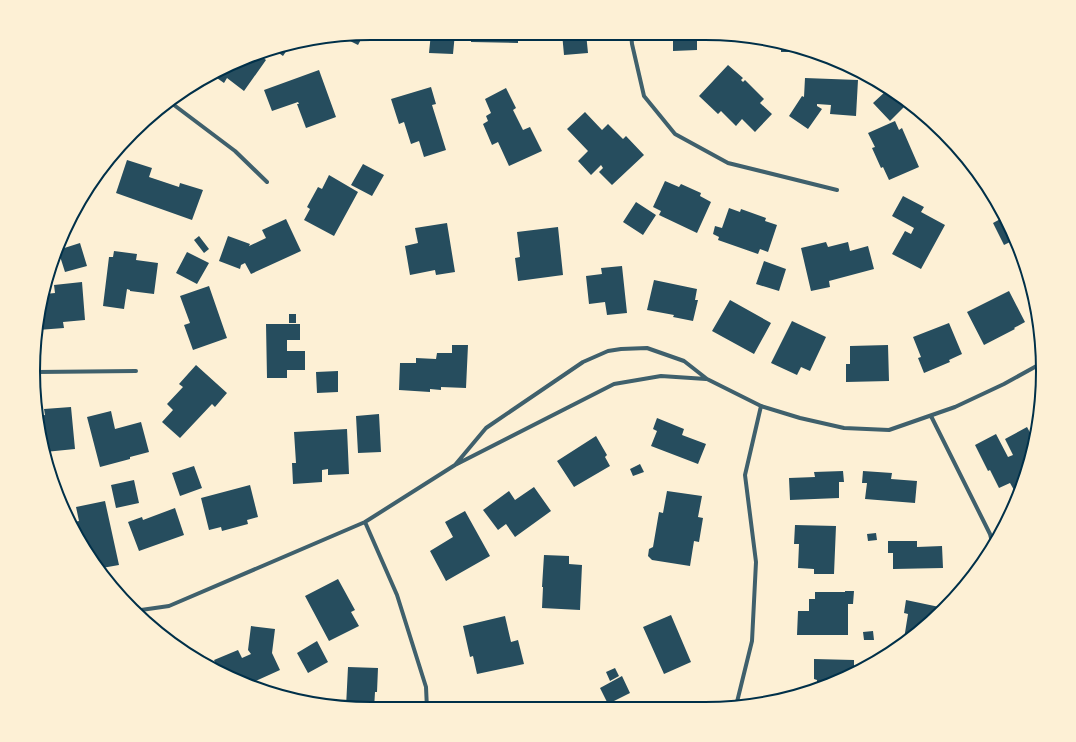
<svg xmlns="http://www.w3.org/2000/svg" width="1076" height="742" font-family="'PT Sans Narrow',sans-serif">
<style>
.building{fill:#264d5e}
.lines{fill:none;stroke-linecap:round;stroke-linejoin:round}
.minor{stroke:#3f606c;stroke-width:4}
.rim{fill:none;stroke:#003049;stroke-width:2}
</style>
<rect width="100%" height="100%" fill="#fdf0d5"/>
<path class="building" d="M431 33H455L453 54 429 53Z
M469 33H518V43L471 42V36H469Z
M562 33H586L588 53 564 55Z
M673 33H697V50L673 51Z
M364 34 358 45 342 37 347 36Z
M781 43 806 51V52H781Z
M291 44 283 56 273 49 283 45Z
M260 55 266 60 244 91 227 78 224 83 214 76Z
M728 65 743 78 741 80 743 82 745 80 764 99 760 103 772 114 755 132 742 119 736 126 721 111 718 114 699 96Z
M319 70 336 117 306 128 297 104H299L298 102 272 111 264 90Z
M805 78 858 80 856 116 830 114 831 105 817 104V106L822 109 808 129 789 116 802 96 804 97Z
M431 87 436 104 432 105 446 150 424 157 419 141 411 144 404 122 399 124 391 99Z
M506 88 516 108 513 110 523 130 530 127 542 151 509 166 498 142 492 145 483 124 488 121 486 116 491 113 485 99Z
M886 91 906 105 890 121 873 103Z
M585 112 602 130 608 124 623 139 626 136 644 155 612 185 599 172 603 168 601 165 591 175 578 161 588 151 567 129Z
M895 121 899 130 902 128 919 167 889 180 883 167 881 168 872 148 875 147 868 133Z
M127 160 152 168 149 177 179 187 180 183 203 190 192 220 116 193Z
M363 164 384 175 372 196 351 185Z
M329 175 358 192 334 236 304 220 310 209 307 207 318 187 322 189Z
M665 181 679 187 681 184 701 193 700 196 711 202 697 233 659 215 661 211 653 207Z
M903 196 924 207 921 212 945 225 921 269 892 254 905 231 911 234 914 228 892 216Z
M636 202 656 215 643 235 623 222Z
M729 208 740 212 741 209 766 218 765 221 777 225 768 252 760 249 758 254 718 240 719 237 713 234 715 226 722 228Z
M1004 217 1016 239 1004 245 993 223Z
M286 219 301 251 251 274 245 263 241 265 240 269 219 261 228 236 250 244 249 246 266 238 262 230Z
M447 223 455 272 436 275 435 270 410 275 405 246 418 243 415 228Z
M558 227 563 275 518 281 515 258 520 257 517 232Z
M199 236 209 249 204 253 194 240Z
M826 242 828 247 848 242 850 251 868 246 874 269 829 281 830 287 811 291 801 248Z
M80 243 87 266 65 272 58 250Z
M114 251 137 254 136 260 158 263 154 294 130 291V290L127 289 124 309 103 306 109 257H113Z
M187 252 209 263 197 284 176 273Z
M764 261 786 269 779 291 756 284Z
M622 266 627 313 607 315 605 302 589 304 586 276 602 274 601 268Z
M654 280 697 289 695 300H698L693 321 673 317 674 315 647 310Z
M82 282 85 320 63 322 64 328 38 330 37 322 45 294 55 293 54 285Z
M209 286 227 338 193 350 184 325 190 323 180 296Z
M1009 291 1025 322 1014 328 1015 329 984 345 967 312Z
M730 300 771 323 754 354 712 331Z
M289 314H296V323H289Z
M792 321 826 337 810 371 801 367 797 375 771 363Z
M949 323 962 354 949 360 950 362 924 373 918 358 921 357 913 337Z
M266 324H300V340H287V351H305V370H287V378H267Z
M452 345H468L466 388 441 387V390L430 389V392L399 390 400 363H416V358L436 359 437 353H452Z
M888 345 889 381 846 382V364H850V346Z
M196 365 227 393 215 407 212 404 180 438 162 422 173 410 167 404 183 387 179 384Z
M338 371V392L317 393 316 372Z
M71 407 75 449 45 452 39 437V416L45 415 44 409Z
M111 411 115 429 141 422 149 452 130 457V459L100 467 87 417Z
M379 414 381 452 358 453 356 416Z
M657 418 684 429 682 435 706 444 698 464 651 446 657 431 653 429Z
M1027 427 1035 442 1021 487 1014 490 1010 483 999 488 990 470 988 471 975 445 996 434 1008 457 1013 455 1005 439Z
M347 429 349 474 328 475V469L322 470V482L293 484 292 463H296L294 432Z
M596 436 607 455 605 457 610 466 574 487 557 461Z
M640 464 644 472 633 476 630 469Z
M194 466 202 488 180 496 172 473Z
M843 471 844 482H839V498L790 500 789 478 815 477 814 472Z
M863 471 892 473 891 479 917 481 915 503 865 499 867 483H862Z
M134 480 139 503 116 508 111 485Z
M250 485 258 517 247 520 248 524 222 531 221 527 209 530 201 498Z
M534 487 551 511 515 537 506 524 498 530 483 510 509 491 515 500Z
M667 491 702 496 698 517 703 518 699 542 694 541 690 566 652 560 648 556 649 549 653 547 659 512 663 513Z
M105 501 119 565 102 568 93 556 92 551 90 552 70 523 79 521 76 507Z
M175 508 184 535 139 551 128 522 142 517 143 520Z
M465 511 490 556 446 581 430 551 453 537 445 522Z
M795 525 836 526 834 574H814V569L798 568 799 544H794Z
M876 533 877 540 868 541 867 534Z
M888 541H917V547L942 546 943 568 893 569V553H888Z
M544 555 569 556V564L582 565 580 610 542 608 543 587H542Z
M338 579 355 610 351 612 359 626 329 641 305 596Z
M845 591H854L853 604H848V635H797L798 611H809V599H815V592H845Z
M906 600 944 608 943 611 904 639 908 614 904 613Z
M671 615 691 662 664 674 643 627Z
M505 616 511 642 518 640 524 664 477 674 473 656 470 657 463 626Z
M251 626 275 629 272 653 280 670 247 685 219 671 214 660 238 650 242 658 251 654 248 650Z
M873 631 874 640H864L863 632Z
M317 641 328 662 308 673 297 653Z
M814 659 854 660V674L817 687V680L814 679Z
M348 667 378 668 377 692H375L374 709 346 707Z
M615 668 619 676 610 681 606 672Z
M622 676 630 693 608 704 600 688Z"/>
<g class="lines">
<path class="minor" d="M631 33 632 44 644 96 675 134 728 163 837 190
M170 102 235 151 267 182
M37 372 136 371
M931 416 990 534 993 546
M455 465 486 428 583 362 608 351 621 349 647 348 684 361 707 379 761 406 800 418 844 428 889 430 955 407 1004 384 1042 363
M365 522 397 595 426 687 427 709
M134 611 169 606 365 522 455 465 614 384 661 376 706 379
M736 706 752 641 756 562 745 475 761 406"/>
</g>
<path d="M0 0H1076V742H0ZM371 40H705A331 331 0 0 1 1036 371V371A331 331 0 0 1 705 702H371A331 331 0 0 1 40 371V371A331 331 0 0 1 371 40Z" fill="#fdf0d5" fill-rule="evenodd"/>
<path class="rim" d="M371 40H705A331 331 0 0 1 1036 371V371A331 331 0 0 1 705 702H371A331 331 0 0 1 40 371V371A331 331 0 0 1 371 40Z"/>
</svg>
